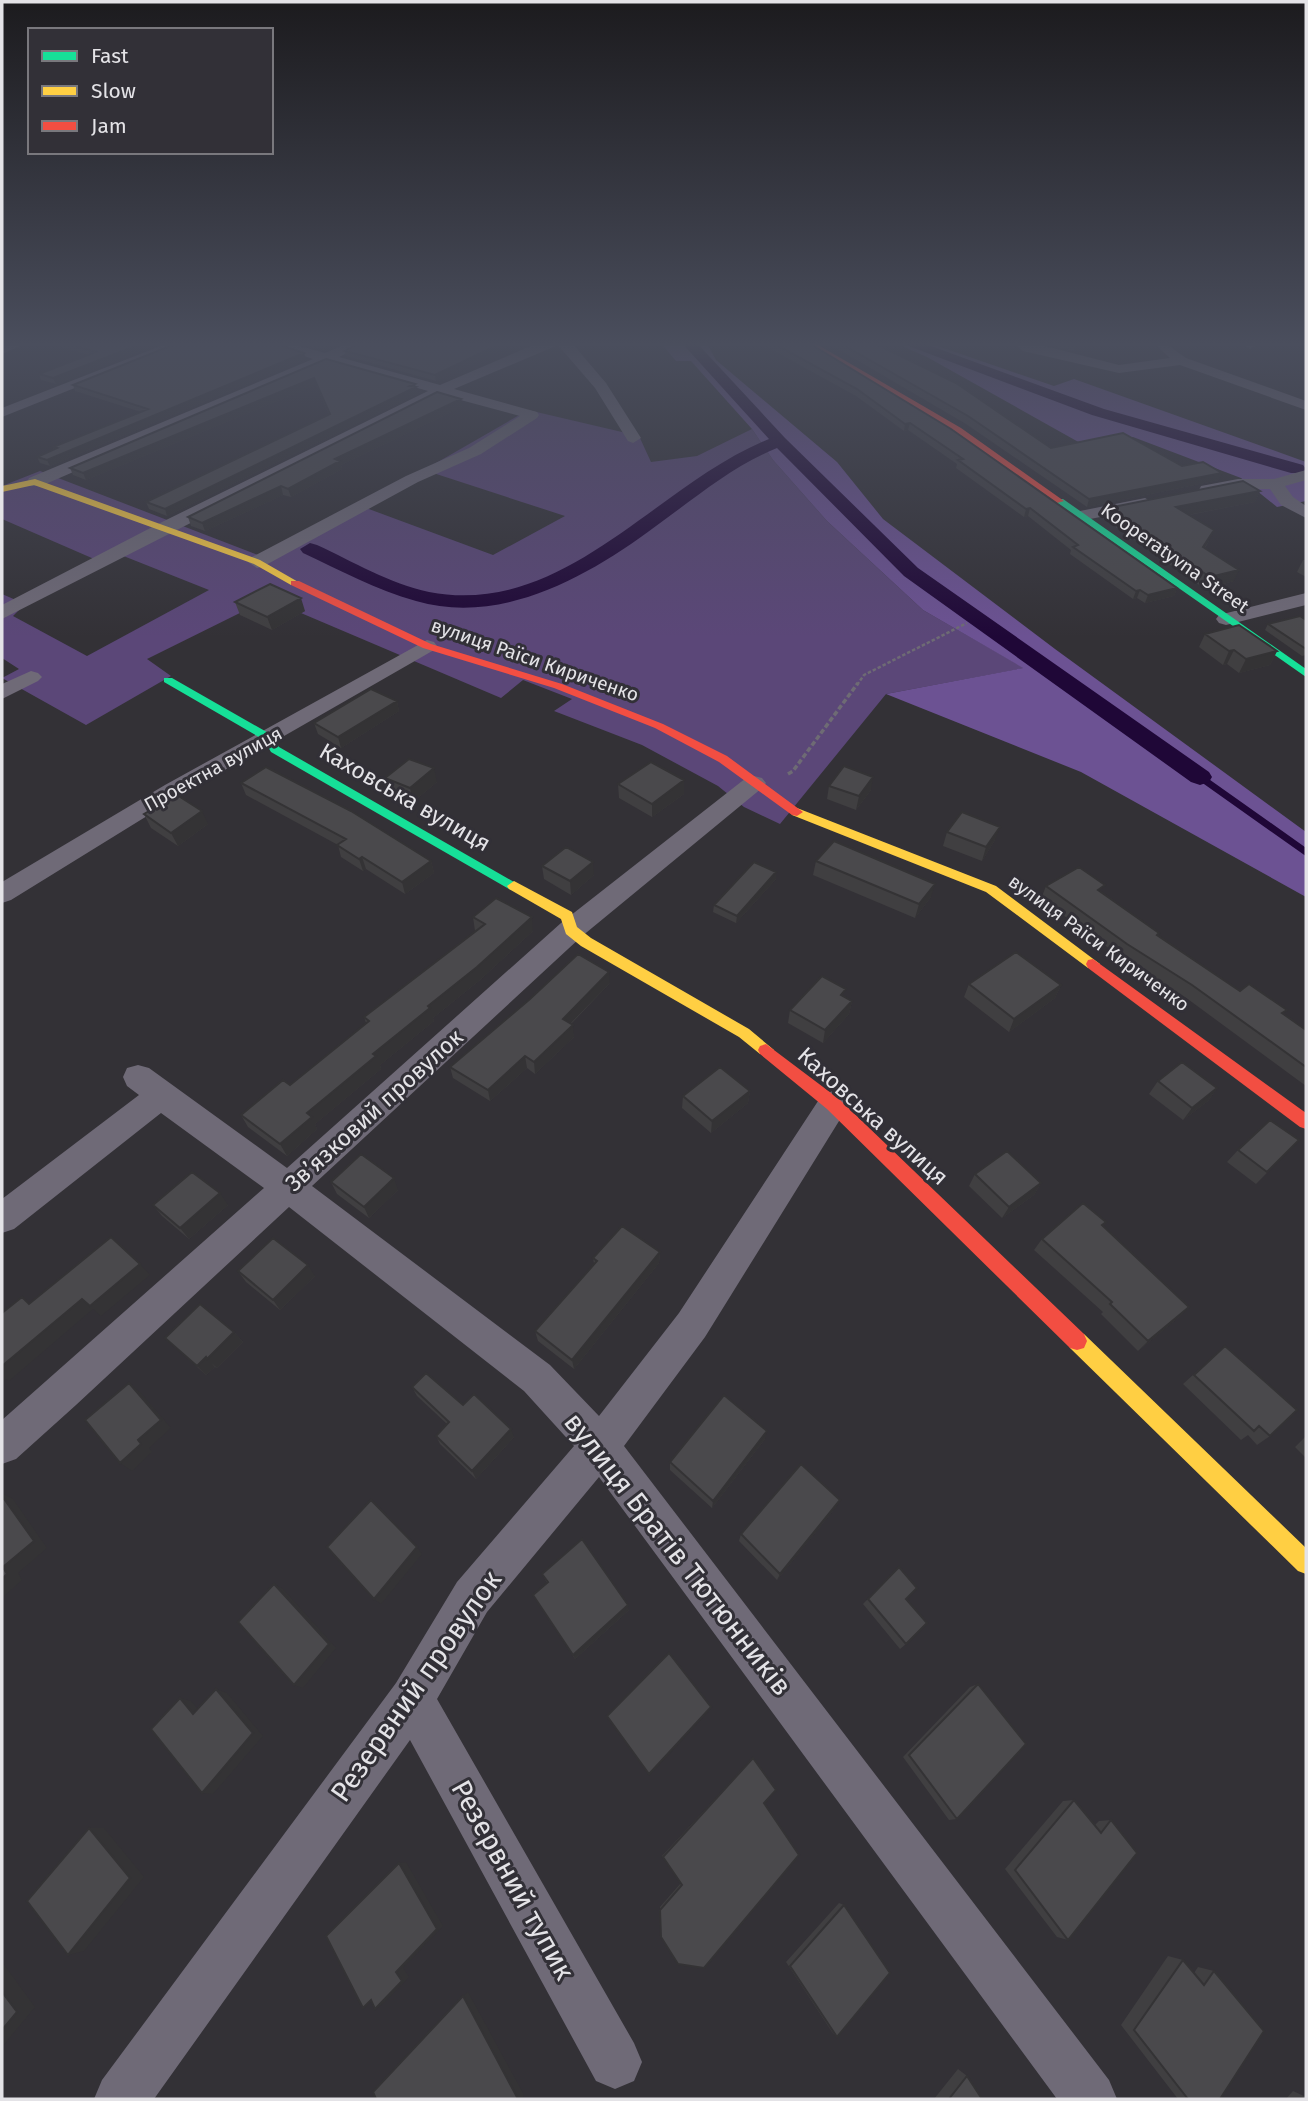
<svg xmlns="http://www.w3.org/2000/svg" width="1308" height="2101" font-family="'Fira Sans',sans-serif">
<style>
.green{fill:#5b4778}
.forest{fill:#6c5293}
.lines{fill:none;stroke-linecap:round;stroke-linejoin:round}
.stream{stroke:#1f0737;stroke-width:7}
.canal{fill:#1f0737;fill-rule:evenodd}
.path-far1{stroke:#6e6b74;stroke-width:2.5;stroke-dasharray:3.5 2;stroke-linecap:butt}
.path{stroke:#6e6b74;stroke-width:3.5;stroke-dasharray:5 2.5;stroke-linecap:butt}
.street{fill:#6f6a77;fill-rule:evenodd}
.fast{fill:#16e098;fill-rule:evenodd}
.slow{fill:#ffcf43;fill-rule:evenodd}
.jam{fill:#f24e42;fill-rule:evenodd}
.wall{fill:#403f41}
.shaded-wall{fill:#343335}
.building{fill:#4a494c;stroke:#343335;stroke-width:2}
.labels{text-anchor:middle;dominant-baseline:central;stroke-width:6;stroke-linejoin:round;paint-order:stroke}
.far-street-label{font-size:19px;fill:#e4e3e7;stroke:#323037}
.street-label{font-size:23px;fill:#e4e3e7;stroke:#323037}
.near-street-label{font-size:28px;fill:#e4e3e7;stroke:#323037}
</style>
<rect width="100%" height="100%" fill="#333136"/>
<path class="green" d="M528 410 639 436 651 462 697 456 752 429 773 460 827 521 923 610 1024 668 886 694 780 824 744 807 718 786 642 745 554 711 572 699 523 680 501 698 268 599 147 659 171 676 86 725 2 678 19 669 2 658V594L25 604 13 616 87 656 209 590 121 555 101 562 2 519V486L40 471 258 555 358 505 493 555 565 516 424 470Z"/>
<path class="forest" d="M660 342H706L716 360 837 462 883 519 1055 649 1306 832V897L1081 772 886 694 1023 668 923 610 827 521 773 460 752 429 691 361H676Z
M893 342H926L1054 386 1074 379 1306 462V501L1277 507 1241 478 1133 437 1082 444 927 357Z"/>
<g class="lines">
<path class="stream" d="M1200 777 1306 852"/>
<path class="canal" d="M681 342H696L785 438 918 568 1209 772 1212 777 1209 782 1200 785 1191 782 904 576 777 448C732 466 695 498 656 526 589 576 502 626 416 601 376 590 340 570 303 553L300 549 310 543 317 545C352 561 390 584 429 592 565 618 655 485 769 439Z
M898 342H920L1104 409 1303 465 1306 469 1303 473H1291L1092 415Z"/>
<path class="path-far1" d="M857 685 864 675 967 623"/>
<path class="path" d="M788 774 793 771 858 683"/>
<path class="street" d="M10 342H29L2 354V345Z
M171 342H190L2 417V408Z
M262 342H285L325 353 351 342H369L339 357 440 385 540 342H571L606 383 641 438 633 443 628 441 595 388 558 345 454 389 537 412 539 415 537 418 481 454 418 482 264 566 257 568 248 562 250 558 406 476 469 448 520 416 442 395 2 619V605L160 523 428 391 327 362 41 486H29L27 482 29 478 313 359Z
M1013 342H1029L1119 365 1170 358 1158 347 1165 343 1186 358 1306 401V410L1180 365 1119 373 1023 351Z
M1241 342H1255L1257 345 1250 349Z
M1306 470V480L1285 486 1293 497 1306 506V518L1281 505 1270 489H1238L1207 495 1199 490 1201 486 1238 479H1274Z
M1145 498 1154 503 1151 507 1080 521 1071 516 1080 511Z
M1306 593V605L1226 625 1219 623 1216 619 1219 615Z
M427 640 434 642 437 646 434 650 181 795 11 900 2 903V882L165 785Z
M31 671 38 673 42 677 38 681 2 699V684Z
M754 776 762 778 766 783 762 788 581 937 312 1186 550 1365 599 1416 679 1313 822 1095 833 1091 844 1095 848 1104 844 1113 705 1337 624 1446 1109 2080 1117 2099H1057L599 1477 487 1612 437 1699 634 2043 642 2062 634 2081 615 2089 596 2081 410 1740 154 2099H94L102 2080 396 1683 457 1582 574 1446 524 1391 289 1207 76 1405 16 1459 2 1464V1420L264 1188 161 1113 14 1229 2 1233V1199L139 1095 127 1086 123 1077 127 1068 138 1065 149 1068 287 1168 561 923 746 778Z"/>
<path class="fast" d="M1057 499H1063L1306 669V677L1057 503Z
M164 678H172L272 735 279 747 521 886 514 891 509 889 271 752 264 740 164 682Z"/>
<path class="slow" d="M35 479 260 560 300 583 291 585 254 564 34 485 2 492V486Z
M797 808 996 886 1100 964 1098 968H1088L986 892 792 815 791 812Z
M514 881 572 912 577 927 591 938 749 1029 774 1050 772 1054H760L739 1037 581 946 566 934 561 919 509 889 507 886Z
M1077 1332 1084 1334 1306 1548V1574L1298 1571 1070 1348 1067 1341 1070 1334Z"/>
<path class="jam" d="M804 342H813L961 428 1064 501 1057 503 955 432Z
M291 581H299L431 644 562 684 663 724 727 756 803 812 797 816 792 815 719 762 655 728 554 688 423 648 291 585Z
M1093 959 1306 1113V1129L1300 1127 1088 968 1086 964 1088 960Z
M766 1044 839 1099 1084 1334 1087 1341 1084 1348 1077 1350 1070 1348 827 1109 760 1054 758 1050 760 1046Z"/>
</g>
<path class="wall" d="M44 342H163L56 384 41 380 39 374 89 355Z
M297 342H343L325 350Z
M517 342 436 381 346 356 345 351Z
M758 342H807L1177 588 1174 596 1145 603 1137 598 1133 599 1070 554 1071 550 1028 516 1024 517 956 468 957 464 908 430 904 431 856 396Z
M826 342H872L1051 448 1182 466 1219 480 1087 507 966 424Z
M1041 342H1094L1074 351Z
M306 359 50 466 40 463 37 457 54 450 53 447 141 412 75 391 73 385Z
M326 359 415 384 417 394 167 516 149 509 146 502 329 415 316 385 86 480 73 475 70 468Z
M462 407 341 465 342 469 291 497 283 495 205 531 191 526 188 517Z
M1260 491 1255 502 1189 515 1209 541 1205 548 1234 581 1205 589 1104 519 1108 508Z
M1303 560H1306V577L1297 572Z
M235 602 305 611 272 630 240 615Z
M1306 620V655L1302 656 1265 630 1268 624Z
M1205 634 1277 651 1270 665 1239 673 1227 664 1223 665 1199 647Z
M397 701 399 711 341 748 318 734 314 723Z
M385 778 437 782 413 802 389 792Z
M684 780V794L652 817 619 798 618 784Z
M241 783 431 861 434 873 405 894 366 869 363 871 341 857 338 845 246 795Z
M829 786 871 790 856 810 827 799Z
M144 814 208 824 178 846 151 828Z
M947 832 995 840 982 861 943 846Z
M816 861 931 897 915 918 813 875Z
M542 866 594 875 571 895 544 879Z
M776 872V879L736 923 713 912 714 905Z
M1046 886 1102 892 1159 933 1158 935 1240 991 1284 1014 1306 1030V1086L1185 997 1121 957 1041 899Z
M473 917 533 931 480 980 433 1018 434 1021 380 1065 381 1069 315 1124 317 1129 287 1156 248 1127 241 1115 290 1085 366 1023 364 1017 475 931Z
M610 983 571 1024 574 1037 535 1074 527 1068 490 1101 453 1078 450 1067Z
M969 984 1061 985 1055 998 1009 1032 964 997Z
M845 997 852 1001 849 1014 823 1043 788 1023 790 1010Z
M1158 1081 1217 1088 1208 1101 1183 1120 1149 1094Z
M750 1091 748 1103 711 1133 682 1108 683 1096Z
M1299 1140 1256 1184 1227 1162 1238 1150Z
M975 1174 1041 1183 1034 1195 1002 1218 969 1186Z
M331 1182 398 1190 369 1218 337 1194Z
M153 1205H228L189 1239 162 1216Z
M1106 1222 1103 1226 1189 1307 1179 1317 1138 1351 1101 1314 1103 1312 1034 1250 1042 1239Z
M660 1252 659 1263 574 1369 538 1341 535 1331 594 1264 593 1258Z
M238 1271 315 1276 280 1310 246 1282Z
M234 1332 243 1342 217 1368 215 1367 206 1375 165 1338Z
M1225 1346 1270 1436 1257 1445 1248 1435 1241 1440 1183 1384Z
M412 1387 463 1405 514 1437 476 1479 440 1444 436 1436 447 1424 417 1396Z
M1306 1436V1458L1295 1447Z
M765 1439 712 1508 670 1470V1462Z
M836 1507 777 1580 739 1541 741 1534Z
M899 1567 906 1599V1644L900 1649 863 1604Z
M542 1574 629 1610 575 1659 533 1595 547 1583Z
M978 1684 957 1819 949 1820 903 1757 970 1687Z
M753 1758 764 1803 661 1937 660 1907 681 1883 662 1856Z
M1074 1800 1095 1825 1099 1821 1111 1820 1068 1940 1057 1937 1005 1869 1063 1801Z
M839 1903 844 1905 837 2037 832 2032 786 1962Z
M1168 1956 1183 1960 1194 1973 1198 1967 1214 1971 1220 2099H1178L1121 2025Z
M958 2069 967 2076 982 2099H934Z
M1293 2091 1306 2097V2099H1286Z"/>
<path class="shaded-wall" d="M146 342H163L56 384 53 378Z
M328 342H343L325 350 324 344Z
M504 342H517L436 381 435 375Z
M1080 342H1094L1074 351 1075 344Z
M304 353 306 359 50 466 47 460Z
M314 378 316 385 86 480 83 473Z
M415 384 417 394 167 516 165 509Z
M461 399 462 407 341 465 342 469 291 497 288 489 335 459Z
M910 423 908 430 904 431 905 424Z
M1222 473 1219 480 1087 507 1089 499Z
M281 486 283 495 205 531 202 523Z
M1260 491 1255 502 1172 518 1176 507Z
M1030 508 1028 516 1024 517 1026 509Z
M1214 530 1209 541 1198 558 1203 547Z
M1239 570 1234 581 1205 589 1210 577Z
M1177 588 1174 596 1145 603 1148 595Z
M1140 590 1137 598 1133 599 1136 591Z
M301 598 305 611 272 630 267 617Z
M1234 650 1227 664 1223 665 1229 651Z
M1277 651 1270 665 1239 673 1246 659Z
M397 701 399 711 341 748 338 737Z
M434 768 437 782 413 802 410 788Z
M873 777 871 790 856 810 859 796Z
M684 780V794L652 817V804Z
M202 811 208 824 178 846 171 833Z
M1000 827 995 840 982 861 986 847Z
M362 857 366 869 363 871 359 859Z
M431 861 434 873 405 894 402 882Z
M593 862 594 875 571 895 570 881Z
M776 872V879L736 923 737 916Z
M935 884 931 897 915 918 919 904Z
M532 917 533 931 480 980 433 1018 434 1021 380 1065 381 1069 315 1124 317 1129 287 1156 280 1144 307 1113 373 1054Z
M609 972 610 983 564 1030 563 1019Z
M1061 985 1055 998 1009 1032 1014 1019Z
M852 1001 849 1014 823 1043 825 1030Z
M573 1025 574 1037 535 1074 534 1062Z
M525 1056 527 1068 490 1101 488 1090Z
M1217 1088 1208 1101 1183 1120 1192 1108Z
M750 1091 748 1103 711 1133 712 1121Z
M394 1178 398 1190 369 1218 364 1207Z
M1041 1183 1034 1195 1002 1218 1009 1207Z
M220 1193 228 1205 189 1239 180 1228Z
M660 1252 659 1263 574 1369 572 1360Z
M140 1264 150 1275 101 1316 93 1309 9 1381 6 1379 2 1383V1366L82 1299Z
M308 1265 315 1276 280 1310 273 1300Z
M1189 1307 1179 1317 1138 1351 1148 1341Z
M234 1332 243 1342 217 1368 207 1359Z
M206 1357 215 1367 206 1375 197 1366Z
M129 1383 140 1392 171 1428 149 1448 152 1452 132 1471 120 1463 138 1440Z
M511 1429 514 1437 476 1479 472 1471Z
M767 1431 765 1439 712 1508 713 1501Z
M2 1493 13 1499 47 1548 18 1573 22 1580 2 1598V1579L3 1567Z
M840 1500 836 1507 777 1580 780 1574Z
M417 1547 422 1554 381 1604 374 1599Z
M274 1584 283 1589 336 1648 303 1688 294 1685Z
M628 1605 629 1610 575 1659 573 1655Z
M216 1689 227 1693 263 1736 213 1794 202 1793Z
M180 1698 191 1701 205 1717 193 1714Z
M711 1707 710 1710 649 1776V1774Z
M89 1828H104L144 1877 84 1951 68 1955Z
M406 1862 443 1926 403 1968 409 1977 383 2004 375 2009 396 1972 399 1863Z
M2 1962 35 2007 2 2047Z
M468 1992 524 2095 522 2099H518L463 1996Z"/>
<path class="building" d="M62 342H146L53 378 39 374 96 352Z
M180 342H271L304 353 47 460 37 457 57 448 53 447 148 409 73 385Z
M361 342H504L435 375 345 351Z
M771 342H807L951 429 1177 588 1148 595 1140 590 1136 591 1073 547 1078 545 1030 508 1026 509 958 460 963 459 910 423 905 424 857 389Z
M838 342H872L956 383 1051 448 1123 433 1182 466 1203 462 1222 473 1089 499 968 416Z
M326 359 415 384 410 386 416 387 165 509 146 502 330 414 314 378 83 473 70 468Z
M437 392 461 399 335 459 340 461 288 489 281 486 202 523 188 517Z
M1243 481 1260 491 1176 507 1214 530 1203 547 1239 570 1210 577 1108 508Z
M270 584 301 598 267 617 235 602Z
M1300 616 1306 620V649L1268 624Z
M1239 625 1277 651 1246 659 1234 650 1229 651 1205 634Z
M371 689 397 701 338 737 314 723Z
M409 759 434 768 410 788 385 778Z
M651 762 684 780 652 804 618 784Z
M844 766 873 777 859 796 829 786Z
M266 767 351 811 431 861 402 882 362 857 359 859 337 845 346 839 241 783Z
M177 795 202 811 171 833 144 814Z
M962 812 1000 827 986 847 947 832Z
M834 841 935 884 919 904 816 861Z
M566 847 593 862 570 881 542 866Z
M754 862 776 872 737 916 714 905Z
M1079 867 1105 885 1098 890 1159 933 1157 935 1240 991 1249 984 1287 1010 1282 1013 1306 1030V1067L1192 985 1127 944 1046 886Z
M496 898 532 917 477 967 428 1006 430 1008 373 1054 376 1056 307 1113 312 1117 280 1144 241 1115 283 1080 290 1085 369 1021 364 1017 485 924 473 917Z
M1016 952 1061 985 1014 1019 969 984Z
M578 954 609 972 563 1019 573 1025 534 1062 525 1056 488 1090 450 1067 530 999Z
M822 976 846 989 841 995 852 1001 825 1030 790 1010Z
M1182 1062 1217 1088 1192 1108 1158 1081Z
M720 1067 750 1091 712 1121 683 1096Z
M1270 1120 1299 1140 1267 1172 1238 1150Z
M1007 1151 1041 1183 1009 1207 975 1174Z
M361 1154 394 1178 364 1207 331 1182Z
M192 1172 220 1193 180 1228 153 1205Z
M1083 1203 1106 1222 1102 1225 1189 1307 1148 1341 1110 1304 1112 1302 1042 1239Z
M622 1226 660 1252 572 1360 535 1331 597 1261 593 1258Z
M111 1237 140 1264 90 1306 82 1299 2 1366V1313L22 1297 29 1304Z
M273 1238 308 1265 273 1300 238 1271Z
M200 1304 234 1332 207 1359 206 1357 197 1366 165 1338Z
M1225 1346 1297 1410 1270 1436 1259 1426 1254 1431 1194 1375Z
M426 1373 463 1405 474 1394 511 1429 472 1471 436 1436 449 1422 412 1387Z
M129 1383 161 1420 138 1440 141 1444 120 1463 85 1420Z
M724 1395 767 1431 713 1501 670 1462Z
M801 1464 840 1500 780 1574 741 1534Z
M2 1496 34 1541 3 1567 7 1574 2 1579Z
M371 1500 417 1547 374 1599 327 1547Z
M582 1539 628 1605 573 1655 533 1595 548 1582 542 1574Z
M899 1567 917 1588 906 1599 927 1623 906 1644 868 1599Z
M274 1584 329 1644 294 1685 238 1622Z
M669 1653 711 1707 649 1774 607 1716Z
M978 1684 1026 1744 957 1819 909 1755Z
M216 1689 253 1733 202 1793 151 1729 180 1698 193 1714Z
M753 1758 776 1790 764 1803 799 1855 704 1968 678 1964 661 1937 660 1910 682 1885 663 1857Z
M1074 1800 1101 1833 1111 1820 1137 1853 1068 1940 1015 1870Z
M89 1828 130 1878 68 1955 27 1901Z
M399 1863 437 1929 396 1972 402 1981 375 2009 371 2000 363 2008 326 1936Z
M844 1905 890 1973 837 2037 790 1966Z
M1183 1960 1204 1985 1214 1971 1264 2031 1220 2099H1188L1134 2030Z
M2 1992 17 2012 2 2030Z
M463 1996 518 2099H376L373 2092Z
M967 2076 982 2099H949Z"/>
<linearGradient id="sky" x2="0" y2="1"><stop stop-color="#1c1b1e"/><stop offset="0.54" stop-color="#4a4e5d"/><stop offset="1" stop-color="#4a4e5d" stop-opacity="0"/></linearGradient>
<rect width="1308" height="637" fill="url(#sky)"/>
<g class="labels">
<g class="far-street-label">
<text transform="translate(1175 558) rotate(35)">Kooperatyvna Street</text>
<text transform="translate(535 660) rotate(19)">вулиця Раїси Кириченко</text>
<text transform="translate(213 769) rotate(-29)">Проектна вулиця</text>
<text transform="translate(1099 943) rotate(36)">вулиця Раїси Кириченко</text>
</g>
<g class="street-label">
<text transform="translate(405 797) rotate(30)">Каховська вулиця</text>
<text transform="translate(374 1110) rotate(-42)">Звʼязковий провулок</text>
<text transform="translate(873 1116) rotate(42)">Каховська вулиця</text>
</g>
<g class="near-street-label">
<text transform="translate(678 1554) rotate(52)">вулиця Братів Тютюнників</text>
<text transform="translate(416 1686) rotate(-55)">Резервний провулок</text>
<text transform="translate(513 1880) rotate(61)">Резервний тупик</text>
</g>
</g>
<rect width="1308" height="2101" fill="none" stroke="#e4e3e7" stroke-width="7"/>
<rect x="28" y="28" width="245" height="126" fill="#323037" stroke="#79787d" stroke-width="2"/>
<rect x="42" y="51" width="35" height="10" fill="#16e098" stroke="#79787d" stroke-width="2"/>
<text x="91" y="63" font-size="21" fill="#e4e3e7">Fast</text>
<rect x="42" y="86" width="35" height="10" fill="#ffcf43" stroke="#79787d" stroke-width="2"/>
<text x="91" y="98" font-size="21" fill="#e4e3e7">Slow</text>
<rect x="42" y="121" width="35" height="10" fill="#f24e42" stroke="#79787d" stroke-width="2"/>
<text x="91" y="133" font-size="21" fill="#e4e3e7">Jam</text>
</svg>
